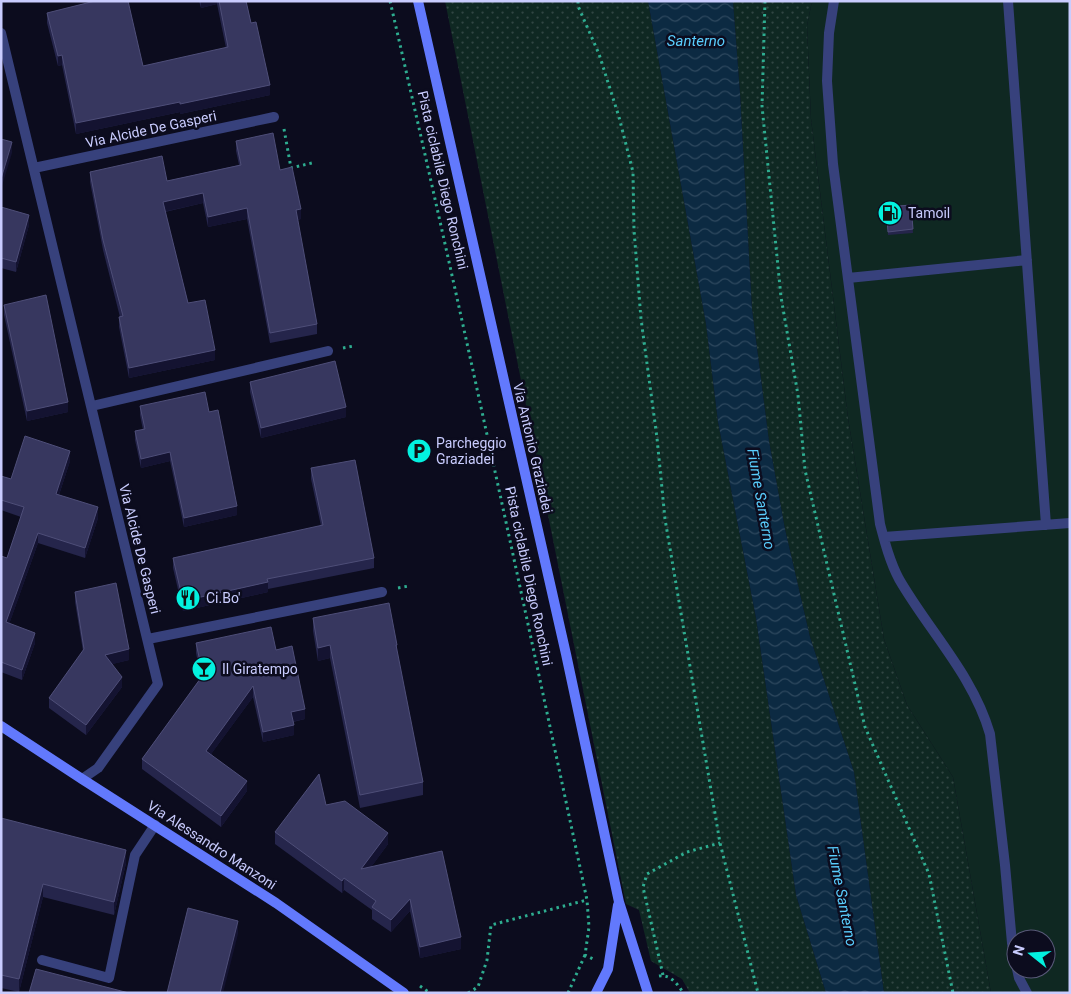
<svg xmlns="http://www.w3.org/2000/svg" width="1071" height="994" font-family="Roboto,sans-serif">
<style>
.grass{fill:url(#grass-dots)}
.garden{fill:#0f2822;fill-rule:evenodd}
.water{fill:url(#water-waves)}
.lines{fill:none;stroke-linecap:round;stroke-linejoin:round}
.path{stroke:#2ead90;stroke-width:3;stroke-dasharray:2.5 4;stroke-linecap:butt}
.lane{stroke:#37417c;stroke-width:10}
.street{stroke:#37417c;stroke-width:10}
.secondary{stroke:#6279fd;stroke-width:10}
.wall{fill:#25254b}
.shaded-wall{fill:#141331}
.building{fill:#37375f;stroke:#4e4e78}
.labels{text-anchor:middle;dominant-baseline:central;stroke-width:5;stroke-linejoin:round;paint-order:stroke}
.street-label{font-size:14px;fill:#c9ccfe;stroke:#0c0c1e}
.poi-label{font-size:14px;fill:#c9ccfe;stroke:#0c0c1e;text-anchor:start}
.water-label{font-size:15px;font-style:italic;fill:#59cdfd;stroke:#0c0c1e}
</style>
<defs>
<pattern id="grass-dots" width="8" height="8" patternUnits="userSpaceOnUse" patternTransform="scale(1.25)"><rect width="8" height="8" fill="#0f2822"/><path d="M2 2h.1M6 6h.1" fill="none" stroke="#314643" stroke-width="1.8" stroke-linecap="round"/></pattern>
<pattern id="water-waves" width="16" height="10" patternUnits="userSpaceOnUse" patternTransform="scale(1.25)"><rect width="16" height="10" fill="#0c2a42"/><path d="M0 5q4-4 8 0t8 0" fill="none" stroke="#2e485e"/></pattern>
</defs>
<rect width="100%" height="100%" fill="#0c0c1e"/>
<path class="grass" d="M445 1H648L706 324 718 422 756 618 796 895 826 993H690L682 979 651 961 639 910 626 904Z
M733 1H812L807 26 811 119 848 418 884 639 907 705 953 777 991 993H884L854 772 810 637 785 529 769 441 752 309 740 93Z"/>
<path class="garden" d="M812 1H1070V993H991L953 777 907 705 884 639 848 418 811 119 807 26ZM1016 939H1046V969H1016Z"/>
<path class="water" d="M648 1H733L740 93 752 309 769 441 785 529 810 637 854 772 884 993H826L796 895 756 618 718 422 706 324Z"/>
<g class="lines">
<path class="path" d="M390 1C459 300 523 600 587 900L589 927 585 955 593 959
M578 1V6L599 54 619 117 633 172 634 230 641 319 657 438 665 519 720 843 758 993
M765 1 762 106 781 297 798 395 805 470 865 727 929 874 953 993
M284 129 291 168 312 163
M343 348 354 346
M398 588 409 586
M663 975 643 887 647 874 687 852 720 843
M659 976C670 974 678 984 683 993
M420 986 430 993
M468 993 478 987 487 960 491 925 587 900
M568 993 585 955"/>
<path class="lane" d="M834 1 829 33 827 81 833 164 880 524C885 543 890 562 899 579 929 631 973 675 990 734L1005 865 1012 943 1016 964
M1008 1 1046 525
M848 278 1027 260
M884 537 1070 523
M42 960 109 978 135 855 155 825
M1017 969 1019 978 1027 993"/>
<path class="street" d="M1 33 158 684 98 768 82 779
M34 168 274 117
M92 406 328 351
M148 639 382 592"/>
<path class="secondary" d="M418 1 566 654 619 902 648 993
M1 726 82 779 276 903 404 993
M596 993 608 969 618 905"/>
</g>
<path class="wall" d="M199 1H246L251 23 270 95 180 114V112L76 134 62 65 58 66 47 23V13L143 66 226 48 217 4 201 8Z
M236 141 280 170 301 219 297 220 317 324V334L270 343 247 219 208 227 203 203 165 212 188 303 215 360 129 378 119 327V317H120L103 250 90 182V172L167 181 239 165 236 151Z
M911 205 913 233 888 235 886 207Z
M1 207 29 225 16 272 1 268Z
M4 305 68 412 27 421 4 315Z
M250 382 346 417 261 438 250 392Z
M140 406 209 412 237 515 184 527 170 461 141 468 135 440V431L143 430 140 415Z
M70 461 59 495 98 518 85 558 38 543 9 624 35 643 22 680 1 672V556L7 558 21 517 1 510V476L11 479Z
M311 468 374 558V568L268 589V592L183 611 173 568V558L321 526 311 479Z
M75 592 129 660 112 664 122 687 86 735 49 708V698L83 651 75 602Z
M313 618 397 645V654L423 782V795L360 808 330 658 318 661 313 631Z
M196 643 276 650 305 719 293 722 294 735 263 742 253 697 211 754 247 791 221 827 142 769V759L201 678 196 653Z
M326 805 388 844 371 867 442 851 461 949 420 958 410 911 391 932 372 919V910L344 890 342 893 275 844V832Z
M1 818 126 863 114 915 43 897 19 992 1 988Z"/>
<path class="shaded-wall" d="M201 1H217V4L201 8Z
M62 55V65L58 66V56Z
M270 85V95L180 114V104Z
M180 102V112L76 134V123Z
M12 142V153L1 189V179Z
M203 193V203L163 212V202Z
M247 208V219L208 227V217Z
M301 209V219L296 220V210Z
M29 215V225L16 272V262Z
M215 350V360L129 378V368Z
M68 402V412L27 421V411Z
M346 407V417L261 438V428Z
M70 451V461L56 504V494Z
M170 452V461L141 468V459Z
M237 506V515L184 527V518Z
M98 507V518L85 558V548Z
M38 533V543L6 633V622Z
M268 582V592L183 611V601Z
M35 633V643L22 680V670Z
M330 645V658L318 661V648Z
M129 649V660L105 666V655Z
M122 677V687L86 735V725Z
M253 686V697L206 761V751Z
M305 709V719L291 722V712Z
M294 725V735L263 742V732Z
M247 781V791L221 827V816Z
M388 833V844L361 881V869Z
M126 850V863L114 915V902Z
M344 878V890L342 893V881Z
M43 884V897L19 992V979Z
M410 899V911L391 932V920Z
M238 921V934L223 993H220Z
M461 937V949L420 958V947Z"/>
<path class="building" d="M95 1H128L143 66 228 47 219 1H246L251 23 256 22 270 85 180 104V102L76 123 62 55 58 56 47 13Z
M273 133 280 170 292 167 301 209 296 210 317 324 270 333 247 208 208 217 203 193 163 202 188 303 205 300 215 350 129 368 119 317 123 316 103 240 90 172 162 156 167 181 241 165 236 141Z
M1 139 12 142 1 179Z
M911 205 913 229 888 232 886 207Z
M1 207 29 215 16 262 1 258Z
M46 295 68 402 27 411 4 305Z
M335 361 346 407 261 428 250 382Z
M205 392 209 412 218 410 237 506 184 518 170 452 141 459 135 431 145 429 140 406Z
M25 436 70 451 56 494 98 507 85 548 38 533 6 622 35 633 22 670 1 662V556L7 558 24 507 1 500V476L11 479Z
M355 460 374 558 267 579 268 582 183 601 173 558 323 525 311 468Z
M116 583 129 649 105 655 122 677 86 725 49 698 84 649 75 592Z
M389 603 397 645H396L423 782 360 795 330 645 318 648 313 618Z
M271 627 276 650 292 646 305 709 291 712 294 725 263 732 253 686 206 751 247 781 221 816 142 759 203 675 196 643Z
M319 774 326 805 345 801 388 833 361 869 442 851 461 937 420 947 410 899 391 920 372 907 376 901 344 878 342 881 275 832Z
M1 818 126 850 114 902 43 884 19 979 1 975Z
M188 908 238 921 220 993H167Z
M36 969 129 993H29Z"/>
<defs>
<symbol id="fuel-disc" viewBox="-11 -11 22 22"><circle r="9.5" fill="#03f1df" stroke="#0c0c1e"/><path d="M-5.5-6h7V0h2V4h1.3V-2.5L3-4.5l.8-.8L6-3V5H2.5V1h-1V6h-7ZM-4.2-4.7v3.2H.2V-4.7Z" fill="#111"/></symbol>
<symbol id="parking-disc" viewBox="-11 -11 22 22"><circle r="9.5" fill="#03f1df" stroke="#0c0c1e"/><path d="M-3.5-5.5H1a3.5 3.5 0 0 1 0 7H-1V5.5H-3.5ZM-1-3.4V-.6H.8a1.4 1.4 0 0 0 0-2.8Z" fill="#111"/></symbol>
<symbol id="restaurant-disc" viewBox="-11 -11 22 22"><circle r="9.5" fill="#03f1df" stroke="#0c0c1e"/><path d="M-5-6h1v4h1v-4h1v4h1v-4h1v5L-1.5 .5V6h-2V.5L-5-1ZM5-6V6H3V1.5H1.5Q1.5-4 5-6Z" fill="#111"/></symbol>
<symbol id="bar-disc" viewBox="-11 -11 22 22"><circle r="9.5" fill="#03f1df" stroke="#0c0c1e"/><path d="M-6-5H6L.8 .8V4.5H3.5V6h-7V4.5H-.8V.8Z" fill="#111"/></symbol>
</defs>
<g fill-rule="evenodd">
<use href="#fuel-disc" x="876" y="199" width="28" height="28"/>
<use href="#parking-disc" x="405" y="437" width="28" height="28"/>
<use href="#restaurant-disc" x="174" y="584" width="28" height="28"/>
<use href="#bar-disc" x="190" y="655" width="28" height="28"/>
</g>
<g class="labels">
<g class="street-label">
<text transform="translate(151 129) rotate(-12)">Via Alcide De Gasperi</text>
<text transform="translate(443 180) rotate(77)">Pista ciclabile Diego Ronchini</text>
<text transform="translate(533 448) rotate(77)">Via Antonio Graziadei</text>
<text transform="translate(140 549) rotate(76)">Via Alcide De Gasperi</text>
<text transform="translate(529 576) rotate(78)">Pista ciclabile Diego Ronchini</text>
<text transform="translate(212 845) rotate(33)">Via Alessandro Manzoni</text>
</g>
<g class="poi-label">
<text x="908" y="213">Tamoil</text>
<text x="436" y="443">Parcheggio<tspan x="436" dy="16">Graziadei</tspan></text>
<text x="206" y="598">Ci.Bo'</text>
<text x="222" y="669">Il Giratempo</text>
</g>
<g class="water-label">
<text x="696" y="41">Santerno</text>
<text transform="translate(761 499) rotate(80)">Fiume Santerno</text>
<text transform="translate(842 896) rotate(79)">Fiume Santerno</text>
</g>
</g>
<rect width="1071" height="994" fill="none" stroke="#c9ccfe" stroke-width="5"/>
<g transform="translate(1031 954) rotate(287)"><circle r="24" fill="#0c0c1e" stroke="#585978"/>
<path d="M0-4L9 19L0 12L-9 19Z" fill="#03f1df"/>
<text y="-8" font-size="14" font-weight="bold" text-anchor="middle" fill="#c9ccfe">N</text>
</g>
</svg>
